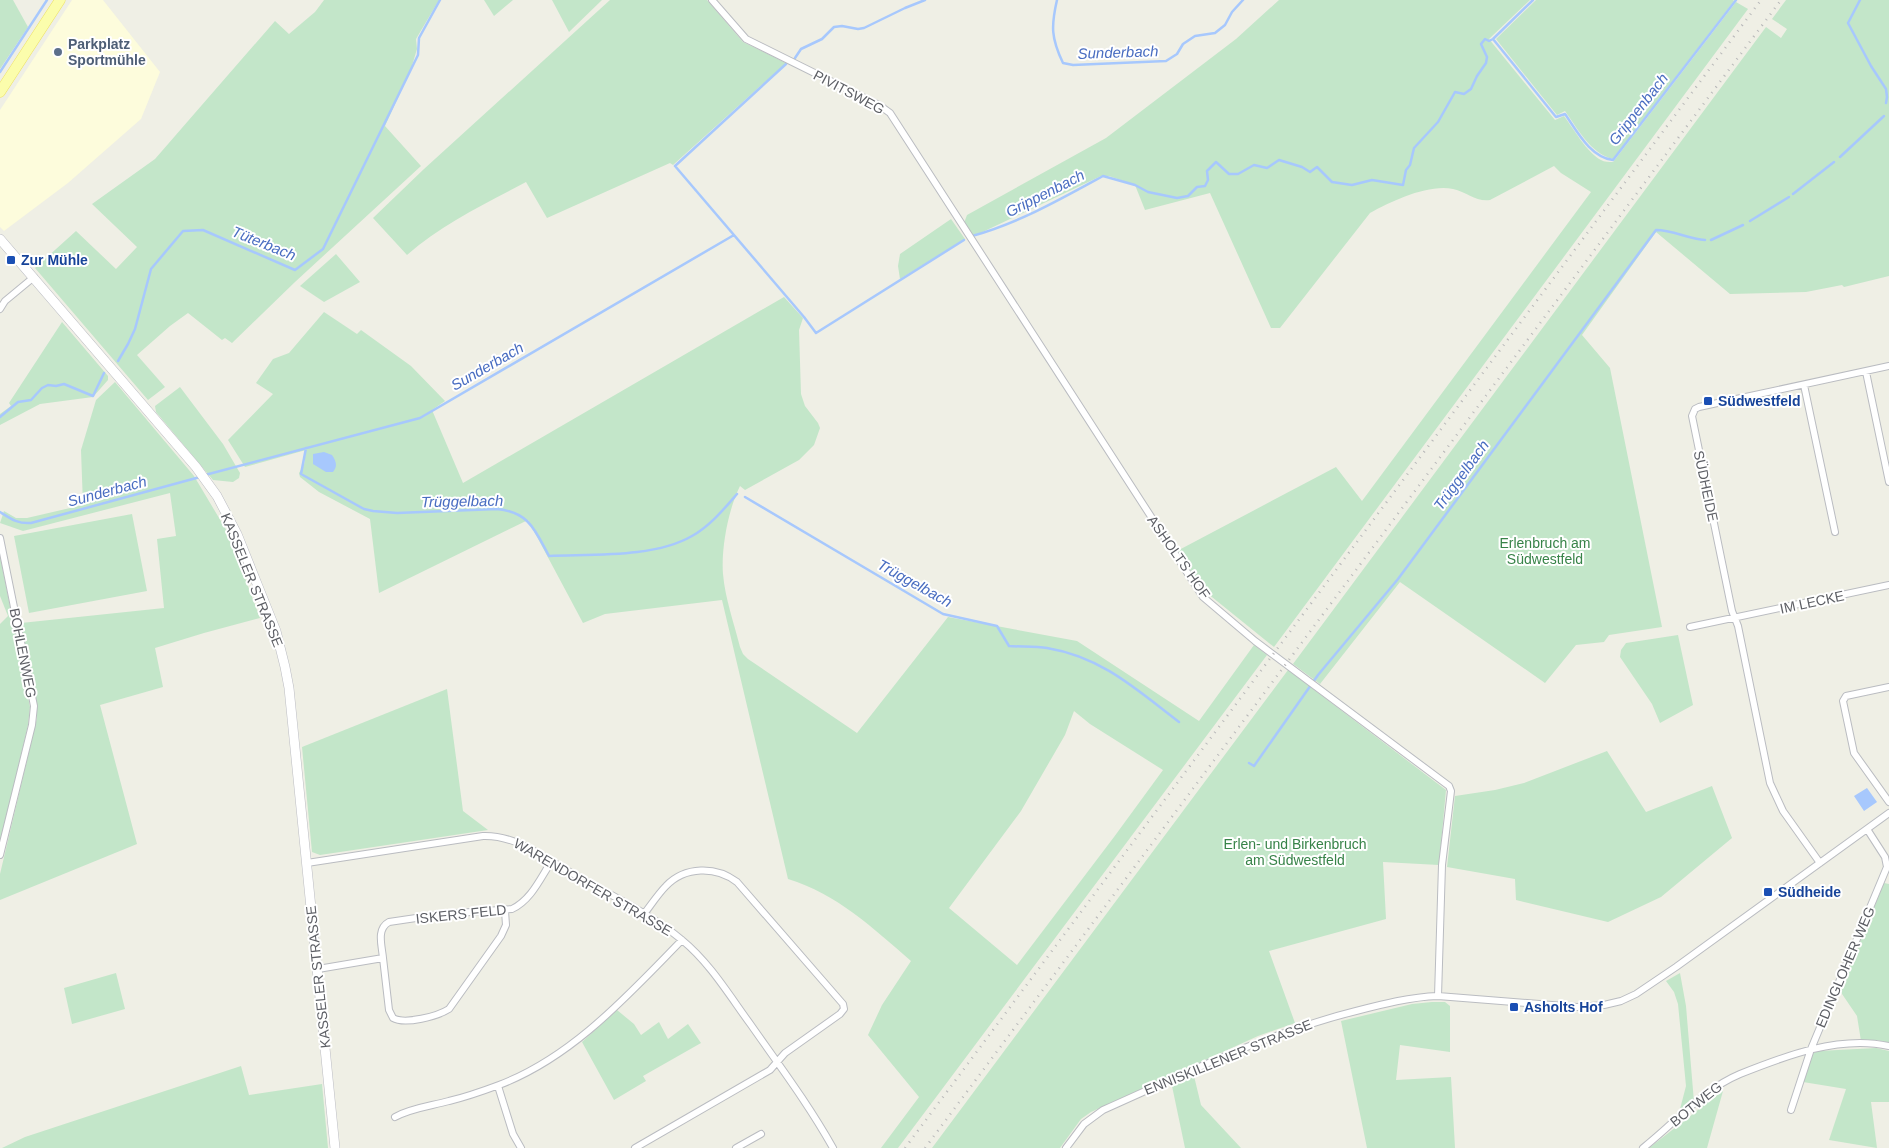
<svg xmlns="http://www.w3.org/2000/svg" width="1889" height="1148" font-family="Helvetica,sans-serif">
<style>
.commercial{fill:#fdfcdc}
.green{fill:#c3e6c9;fill-rule:evenodd}
.water{fill:#a7c8fd}
.lines{fill:none;stroke-linecap:round;stroke-linejoin:round}
.stream{stroke:#a7c8fd;stroke-width:2.5}
.street-casing{stroke:#babcc1;stroke-width:8}
.secondary-casing{stroke:#bbbcc3;stroke-width:10}
.primary-casing{stroke:#eee15f;stroke-width:11}
.street{stroke:#fff;stroke-width:6}
.secondary{stroke:#fff;stroke-width:9}
.primary{stroke:#fbfdac;stroke-width:10}
.rail{stroke:#b8b8b9;stroke-width:2.5;stroke-dasharray:1 6;stroke-linecap:butt}
.service-dot{fill:#5c6f8a;stroke:#fff;stroke-width:2}
.transit-dot{fill:#1a4fb4;stroke:#fff;stroke-width:2}
.labels{text-anchor:middle;dominant-baseline:central;stroke-width:4;stroke-linejoin:round;paint-order:stroke}
.service-label{font-size:14px;font-weight:bold;fill:#4e5e75;stroke:#fff;text-anchor:start}
.street-label{font-size:14px;fill:#5d5f65;stroke:#fff}
.transit-label{font-size:14px;font-weight:bold;fill:#164399;stroke:#fff;text-anchor:start}
.park-label{font-size:14px;fill:#378348;stroke:#fff}
.water-label{font-size:15px;font-style:italic;fill:#496dc1;stroke:#fff}
</style>
<rect width="100%" height="100%" fill="#efefe5"/>
<path class="commercial" d="M72 0H103L160 72 141 119 68 183 4 231 0 227V110Z"/>
<path class="green" d="M0 0H13L28 27 0 69Z
M324 0H439L416 39 417 49 411 69 385 126 421 166 295 282 232 343 225 338 222 340 188 313 170 326 137 355 165 387 148 400 35 268 76 231 116 269 137 247 92 204 155 159 275 21 289 34 315 12Z
M484 0H513L494 16Z
M552 0H602L569 32Z
M610 0H707L743 42 786 63 673 165 670 163 547 218 526 182C485 204 442 224 407 255L373 218 424 169Z
M1279 0H1530L1489 39 1555 120 1564 116C1573 128 1587 153 1601 160 1604 162 1609 162 1613 162L1736 2 1748 9 1274 647 1207 593 1177 551 1336 467 1362 501 1591 192 1561 173 1554 166 1490 200C1476 202 1467 192 1453 189 1428 184 1392 201 1370 213L1280 328H1271L1210 193 1145 210 1135 185 1109 176H1101L972 237 964 223 967 215 1106 138 1236 39Z
M1536 0H1733L1734 1 1613 159C1590 153 1578 129 1565 111L1557 115 1496 39Z
M1786 0H1889V276L1844 287 1842 285 1806 292 1730 294 1656 232 1582 335 1610 368 1662 627 1609 635 1604 642 1576 645 1545 683 1400 582 1320 684 1293 664 1766 27 1781 38 1787 29 1772 19Z
M951 219 965 239 900 279 898 266 900 254Z
M336 254 360 282 324 302 300 286Z
M784 297 803 318 799 330 801 394 805 406 818 423 820 428 814 445 799 460 745 490 740 486C728 510 721 549 723 574 725 598 734 623 740 647L743 654 748 659 857 733 948 617 1077 641 1199 721 1254 645 1267 655 898 1148H881L919 1097 868 1035 882 1005 911 961C873 928 837 894 788 879L722 600 605 614 583 623 528 520 379 593 370 519 319 492 300 477 299 473 304 465 306 450 245 467 228 440 273 394 256 383 273 359 289 353 324 312 357 334 361 330 411 366 445 401 432 410 463 483ZM1074 711 1090 724 1163 770 1114 837 1017 965 949 908 1021 811 1065 735Z
M62 322 108 376V380L93 397 40 404 0 425V414L11 406 9 403Z
M115 382 194 476 228 533 260 618 204 633 155 648 163 687 100 705 137 844 0 900V874L37 718 36 699 21 623 164 608 157 539 176 536 170 493 23 531 0 523 4 511 16 518H27L83 505 81 450 96 400Z
M180 387 223 444 240 473 239 478 233 482 213 480 156 412 155 406Z
M132 514 147 591 29 613 14 536Z
M0 556 30 707 28 725 0 845V624L8 616 0 596Z
M1678 635 1693 705 1660 723 1652 704 1620 657 1621 650 1626 643Z
M1288 670 1446 790 1439 865 1383 862 1386 919 1269 951 1295 1023 1258 1036 1091 1112 1081 1119 1060 1148H932Z
M447 689 463 811 488 830 320 855 312 852 302 747Z
M1607 751 1646 812 1712 786 1732 838 1661 897 1608 922 1516 900 1515 879 1447 867 1455 796 1495 790 1524 783Z
M1884 883 1889 884V1043L1877 1040 1861 1041 1857 1016 1840 991Z
M116 973 125 1009 72 1024 64 988Z
M1680 973 1686 1006 1694 1102 1679 1113 1686 1086 1678 1004 1674 992 1666 981Z
M1432 1002H1445L1450 1006V1052L1400 1045 1396 1080 1451 1077 1455 1148H1367L1341 1021 1412 1004Z
M617 1010 634 1024 641 1035 659 1022 668 1039 688 1024 701 1043 643 1076 646 1081 614 1100 582 1042Z
M1876 1048 1889 1051V1102H1871L1877 1148 1829 1140 1846 1089 1803 1082 1813 1053 1819 1051Z
M241 1066 249 1095 322 1084 328 1148H2L25 1137Z
M1194 1076 1201 1105 1241 1148H1185L1172 1086Z
M1723 1091 1707 1148H1649L1716 1096Z"/>
<path class="water" d="M324 452 332 455C336 461 338 466 333 472H326L313 464V454Z
M1867 788 1877 802 1864 811 1854 796Z"/>
<g class="lines">
<path class="stream" d="M1057 0C1051 26 1051 38 1063 63L1073 65 1166 61 1177 54 1183 44 1195 36 1215 33 1225 25 1232 12 1243 0
M1860 0 1848 23 1871 66 1886 89 1887 97 1886 103
M1493 39 1556 117 1565 114C1577 131 1590 157 1613 160L1736 0
M795 58 801 49 822 39 834 27 842 26 858 29 864 28 905 8 925 0
M786 64 675 166 804 317 816 333 964 240
M0 72 47 0
M1840 157 1884 116
M1793 194 1834 162
M1750 221 1789 197
M972 236C1019 223 1061 199 1103 176L1135 185 1148 192 1177 198 1188 196 1197 187 1205 186 1208 180 1207 171 1216 162 1229 174H1238L1254 165 1267 168 1279 160 1302 167 1310 172 1317 167 1332 182 1352 185 1372 180 1403 185 1406 170 1410 165 1414 148 1438 122 1455 92 1464 94 1471 89 1477 76 1486 63 1487 57 1481 44 1485 39 1489 41 1493 39 1533 0
M1711 240 1743 225
M118 361 128 344 135 329 151 269 183 231 203 230 295 270 323 249 418 55 419 38 440 0
M0 417 18 402 31 400 42 388 48 385 56 386 64 384 93 396 104 373
M306 448 301 474 364 509 373 511 397 513 497 509C529 512 535 530 549 556 592 554 654 558 692 536 710 526 724 509 737 494
M205 475 420 418 734 235
M745 497 943 614 997 626 1009 646C1021 647 1035 646 1047 648 1102 657 1137 690 1179 722
M0 512C11 519 18 524 31 523L200 477
M1249 763 1254 766 1318 675 1398 579 1656 230C1673 230 1688 239 1705 240"/>
<defs>
<path id="street" d="M712 0 746 39 879 105 890 113 1203 597 1255 641 1449 786 1451 791 1442 865 1438 996
M0 309 5 301 34 277
M1866 372 1889 482
M1804 385 1835 532
M0 538 34 706 32 725 0 855
M1690 627 1889 585
M1889 687 1846 696 1843 701 1854 753 1889 802
M307 863 483 836C516 835 541 856 568 871 606 893 648 912 682 940 710 963 729 995 751 1025 779 1065 809 1105 833 1148
M1820 863 1783 811 1770 783 1738 626 1732 611 1692 416 1695 409 1699 407 1889 366
M383 958C382 946 376 929 389 922L443 914 512 909C531 900 540 879 551 862
M318 969 383 958 389 1010 393 1018C405 1025 438 1016 449 1009L501 936 506 925 505 911
M498 1086 513 1134 521 1148
M1791 1110 1811 1049 1887 867 1885 857 1867 829
M395 1117C411 1108 431 1106 449 1101 466 1097 483 1091 499 1085 573 1057 628 995 682 940
M635 1148 770 1070 785 1053 840 1014 844 1009 843 1004 737 882C716 866 685 866 666 886 658 894 651 905 644 914
M736 1148 761 1134
M1066 1148 1084 1124 1103 1110C1186 1073 1268 1033 1356 1011 1383 1004 1410 997 1438 996L1577 1007 1604 1005 1621 1001 1636 994 1676 967 1889 813
M1643 1148C1675 1123 1702 1090 1740 1074 1785 1056 1839 1035 1889 1046"/>
<path id="secondary" d="M0 239 196 467 217 496 237 534 276 631 285 667 289 688 335 1148"/>
<path id="primary" d="M0 92 60 0"/>
</defs>
<use href="#street" class="street-casing"/>
<use href="#secondary" class="secondary-casing"/>
<use href="#primary" class="primary-casing"/>
<use href="#street" class="street"/>
<use href="#secondary" class="secondary"/>
<use href="#primary" class="primary"/>
<path class="rail" d="M905 1148 1761 0
M925 1148 1781 0"/>
</g>
<circle class="service-dot" cx="58" cy="52" r="5"/>
<g class="transit-dot">
<rect x="6" y="255" width="10" height="10" rx="2.5"/>
<rect x="1703" y="396" width="10" height="10" rx="2.5"/>
<rect x="1763" y="887" width="10" height="10" rx="2.5"/>
<rect x="1509" y="1002" width="10" height="10" rx="2.5"/>
</g>
<g class="labels">
<g class="service-label">
<text x="68" y="44">Parkplatz<tspan x="68" dy="16">Sportmühle</tspan></text>
</g>
<g class="street-label">
<text transform="translate(849 92) rotate(28)">PIVITSWEG</text>
<text transform="translate(1706 486) rotate(78)">SÜDHEIDE</text>
<text transform="translate(1179 557) rotate(55)">ASHOLTS HOF</text>
<text transform="translate(252 580) rotate(68)">KASSELER STRASSE</text>
<text transform="translate(1812 602) rotate(-12)">IM LECKE</text>
<text transform="translate(23 653) rotate(79)">BOHLENWEG</text>
<text transform="translate(593 887) rotate(30)">WARENDORFER STRASSE</text>
<text transform="translate(461 914) rotate(-6)">ISKERS FELD</text>
<text transform="translate(1845 967) rotate(-67)">EDINGLOHER WEG</text>
<text transform="translate(318 977) rotate(-96)">KASSELER STRASSE</text>
<text transform="translate(1228 1057) rotate(-22)">ENNISKILLENER STRASSE</text>
<text transform="translate(1696 1104) rotate(-39)">BOTWEG</text>
</g>
<g class="transit-label">
<text x="21" y="260">Zur Mühle</text>
<text x="1718" y="401">Südwestfeld</text>
<text x="1778" y="892">Südheide</text>
<text x="1524" y="1007">Asholts Hof</text>
</g>
<g class="park-label">
<text x="1545" y="543">Erlenbruch am<tspan x="1545" dy="16">Südwestfeld</tspan></text>
<text x="1295" y="844">Erlen- und Birkenbruch<tspan x="1295" dy="16">am Südwestfeld</tspan></text>
</g>
<g class="water-label">
<text transform="translate(1118 52) rotate(-2)">Sunderbach</text>
<text transform="translate(1638 109) rotate(-52)">Grippenbach</text>
<text transform="translate(1045 193) rotate(-27)">Grippenbach</text>
<text transform="translate(264 243) rotate(22)">Tüterbach</text>
<text transform="translate(487 366) rotate(-30)">Sunderbach</text>
<text transform="translate(1461 475) rotate(-54)">Trüggelbach</text>
<text transform="translate(107 491) rotate(-15)">Sunderbach</text>
<text transform="translate(462 501) rotate(-1)">Trüggelbach</text>
<text transform="translate(915 583) rotate(29)">Trüggelbach</text>
</g>
</g>
</svg>
